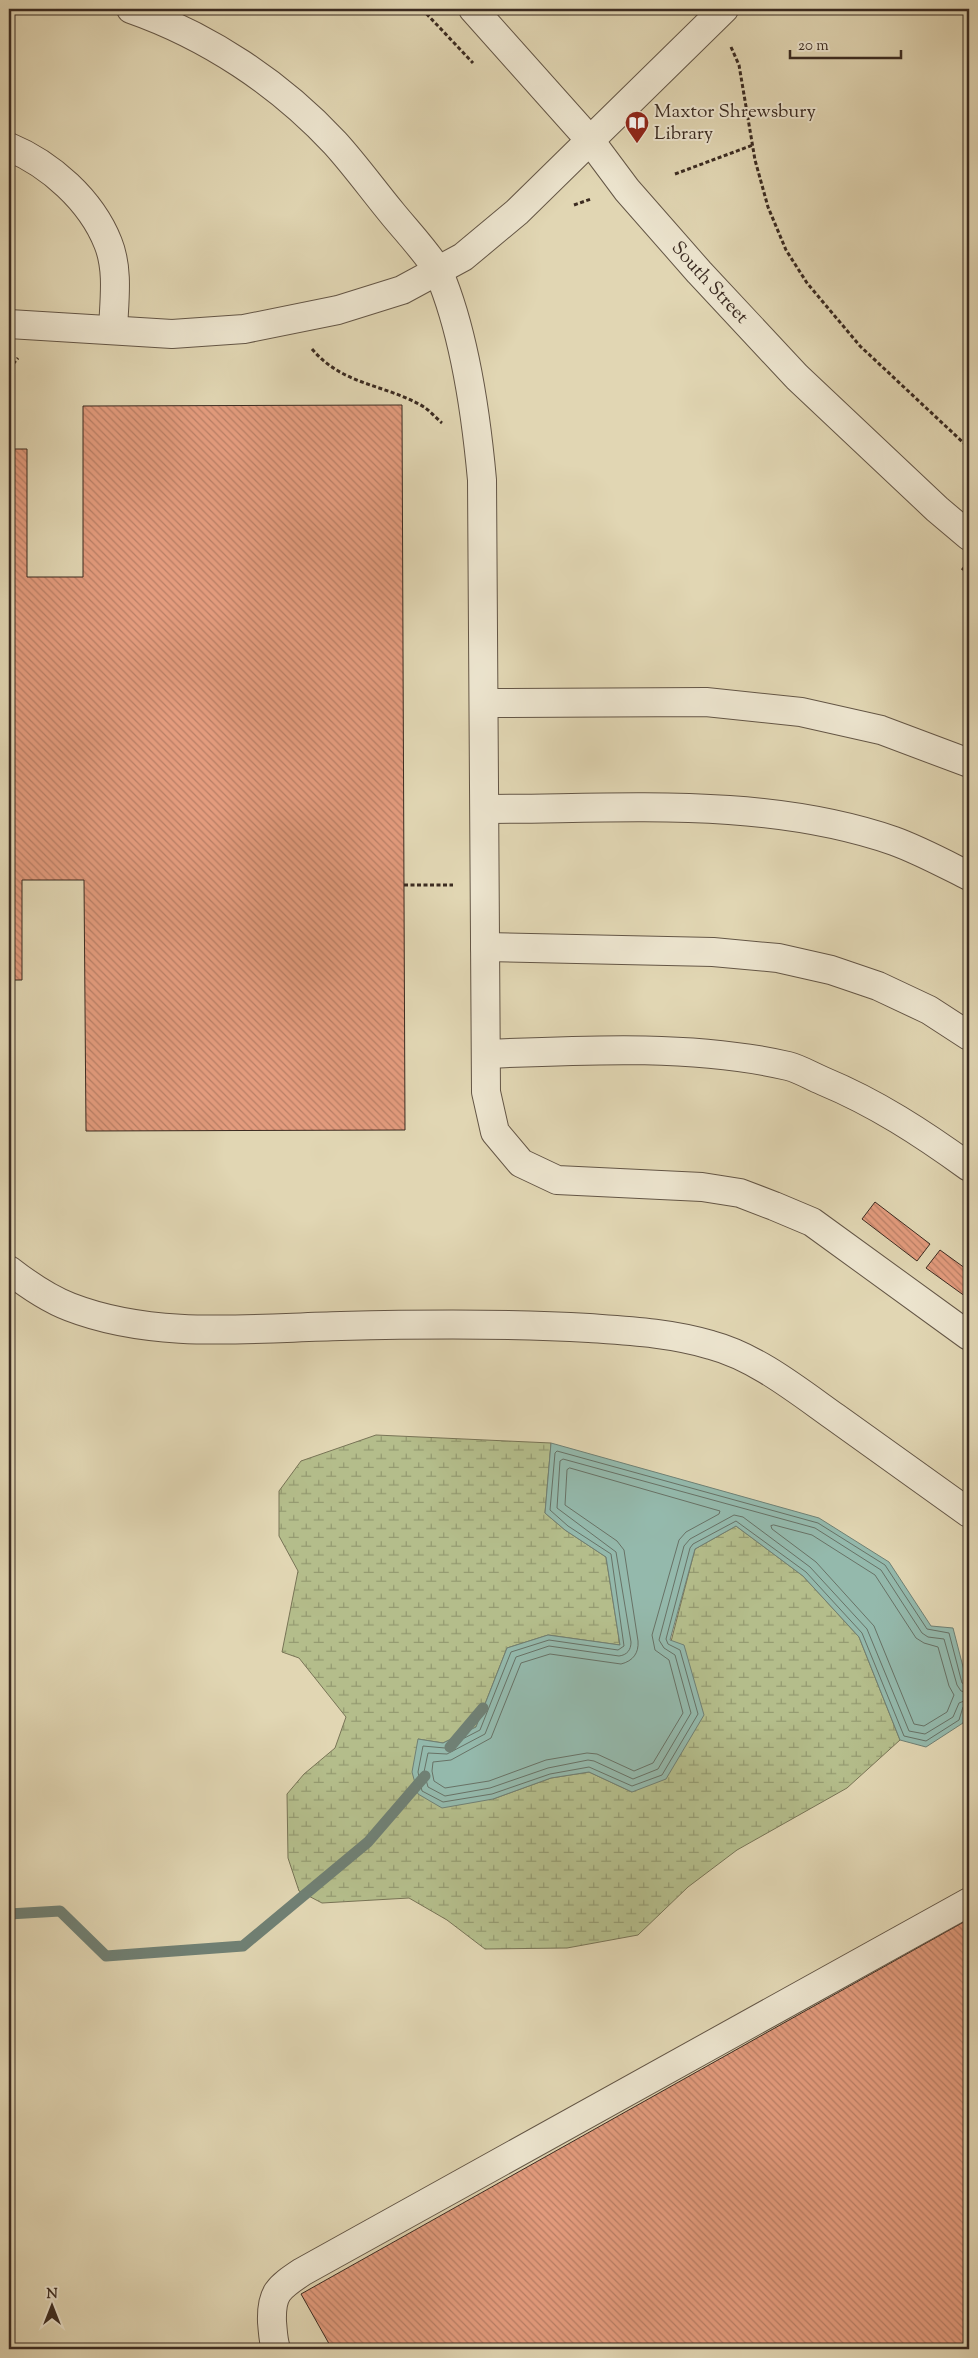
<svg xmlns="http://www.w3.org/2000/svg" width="978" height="2358" font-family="'Sorts Mill Goudy',serif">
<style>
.wetland{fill:url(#wetland-marsh);stroke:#787456}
.water{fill:#94b9ac;stroke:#708074}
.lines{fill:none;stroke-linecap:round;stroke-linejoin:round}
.shore{stroke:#687266;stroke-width:1}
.stream{stroke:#708074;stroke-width:11}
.building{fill:url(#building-back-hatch);stroke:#3b2b21}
.minor-casing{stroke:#645646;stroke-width:30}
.path{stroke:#3b2b21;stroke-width:3;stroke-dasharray:4 2.5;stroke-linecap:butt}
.minor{stroke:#ece4ce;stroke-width:28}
.labels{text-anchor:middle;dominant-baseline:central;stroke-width:4;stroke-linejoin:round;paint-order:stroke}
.poi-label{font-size:19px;fill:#3b2b21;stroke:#ece4ce;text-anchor:start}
.street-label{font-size:19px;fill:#3b2b21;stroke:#ece4ce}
</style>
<defs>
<pattern id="wetland-marsh" width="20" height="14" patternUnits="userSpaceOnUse" patternTransform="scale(1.25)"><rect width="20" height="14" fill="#b4bd8b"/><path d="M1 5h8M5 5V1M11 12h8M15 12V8" fill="none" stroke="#949a71"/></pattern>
<pattern id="building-back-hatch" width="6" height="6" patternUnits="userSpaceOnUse" patternTransform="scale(1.25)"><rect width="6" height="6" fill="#e39b7d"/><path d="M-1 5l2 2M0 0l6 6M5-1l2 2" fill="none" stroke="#b97f66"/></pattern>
</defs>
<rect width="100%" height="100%" fill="#e1d6b3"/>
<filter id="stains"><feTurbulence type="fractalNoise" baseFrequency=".004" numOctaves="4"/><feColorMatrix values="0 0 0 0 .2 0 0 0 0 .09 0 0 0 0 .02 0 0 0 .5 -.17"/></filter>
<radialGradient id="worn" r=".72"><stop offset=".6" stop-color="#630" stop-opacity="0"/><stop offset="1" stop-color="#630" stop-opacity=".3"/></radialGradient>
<path class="wetland" d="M376 1435 551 1443 545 1513 565 1530 606 1557 620 1645 548 1635 507 1648 476 1727 443 1743 418 1739 493 1799 551 1778 589 1772 632 1792 695 1549 736 1526 803 1576 859 1637 900 1740 847 1788 737 1850 688 1887 638 1935 567 1948 485 1949 447 1920 409 1898 322 1903 299 1891 288 1858 287 1794 304 1774 335 1748 346 1717 299 1658 282 1652 298 1571 279 1536V1491L301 1461Z"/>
<path class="water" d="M551 1443 819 1518 889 1562 931 1626 953 1628 969 1690V1702L963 1723 926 1747 900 1740 859 1637 803 1576 736 1526 695 1549 670 1640 684 1645 704 1715 666 1779 632 1792 589 1772 551 1778 493 1799 442 1808 418 1794 412 1772 418 1739 443 1743 476 1727 507 1648 548 1635 620 1645 606 1557 565 1530 545 1513Z"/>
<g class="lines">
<path class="shore" d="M570 1468 720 1511 719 1514 686 1532 679 1540 652 1635 655 1650 669 1660 683 1713 653 1763 634 1771 597 1754 587 1753 546 1760 489 1781 445 1788 434 1781 432 1771 433 1762 451 1760 491 1738 521 1663 550 1654 621 1664C633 1661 639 1653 638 1641L624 1550 617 1541 565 1505 567 1470Z
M774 1525 812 1535 875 1575 916 1638 924 1643 938 1647 949 1686 954 1695 947 1712 924 1726 914 1724 874 1626 816 1562 772 1529 771 1526Z
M969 1686 962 1683 949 1633 927 1629 885 1565 818 1523 557 1451 555 1453 550 1510 568 1526 611 1554 624 1646 618 1650 549 1640 511 1652 480 1730 445 1748 423 1746 418 1772 422 1791 443 1802 492 1794 550 1774 589 1767 632 1786 662 1775 698 1714 680 1650 668 1644 666 1639 690 1548 693 1544 736 1521 806 1572 862 1633 904 1736 926 1741 959 1720 963 1707 969 1705
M969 1693 961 1691 957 1685 944 1639 928 1637 922 1633 881 1570 815 1528 563 1459 560 1461 557 1508 616 1552 631 1642C631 1650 627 1655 619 1656L549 1646 516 1657 485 1734 447 1754 428 1753 424 1772 428 1787 445 1796 490 1788 548 1768 588 1760 594 1761 633 1779 658 1769 691 1713 675 1655 664 1648 659 1640 684 1546 690 1539 734 1515 743 1517 810 1567 867 1629 909 1731 925 1734 953 1717 959 1703 969 1699"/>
<path class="stream" d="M450 1747 483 1708
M9 1914 60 1911 106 1956 243 1946 368 1842 425 1776"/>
</g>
<path class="building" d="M402 405 405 1130 86 1131 84 880H22V980H9V449H27V577H83V406Z
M875 1202 930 1244 917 1261 862 1219Z
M940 1250 969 1271V1299L926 1268Z
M969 1919V2349H332L301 2294Z"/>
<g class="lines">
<defs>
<g id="minor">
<path d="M131 9C208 36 279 83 335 143 355 165 373 190 392 213 404 228 432 258 439 273 465 334 476 414 482 480L486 1092 495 1132 521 1163 557 1180 702 1187 740 1193 774 1206 812 1222 969 1336"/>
<path id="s1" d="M473 9 589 139 627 190 699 272 797 377 937 509 969 536"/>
<path d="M9 147C50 164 91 200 108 243 119 270 114 302 113 330"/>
<path d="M9 324 172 334 244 329 338 310 402 290 463 257 517 212 724 9"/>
<path d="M484 703 706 702 801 712 881 730 969 763"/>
<path d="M485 809C620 809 764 796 894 841 919 850 945 864 969 876"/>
<path d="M485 947 713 952 778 958 831 970 878 986 929 1010 969 1036"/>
<path d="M486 1054C582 1050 694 1044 788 1066 800 1069 811 1076 823 1081 876 1103 922 1133 969 1167"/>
<path d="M9 1270C27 1284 49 1299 70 1307 155 1340 253 1328 341 1326 424 1324 506 1323 589 1328 631 1331 670 1333 711 1345 756 1357 797 1390 835 1417 880 1449 924 1481 969 1513"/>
<path d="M276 2349C273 2340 273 2332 272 2322 271 2293 278 2288 302 2272L969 1902"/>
</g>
</defs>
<use href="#minor" class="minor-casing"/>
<path class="path" d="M422 9 473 63
M731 47 739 65 755 160 768 207 786 250 807 283 860 346 969 448
M675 174 753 145
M574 205 591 199
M312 349C343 386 386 384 424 407 430 411 436 418 442 423
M9 369 18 358
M962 568 969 574
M404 885H453"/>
<use href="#minor" class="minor"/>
</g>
<defs>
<symbol id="library-pin" viewBox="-11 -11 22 30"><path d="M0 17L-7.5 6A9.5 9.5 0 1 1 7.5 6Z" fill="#8f2418" stroke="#ece4ce"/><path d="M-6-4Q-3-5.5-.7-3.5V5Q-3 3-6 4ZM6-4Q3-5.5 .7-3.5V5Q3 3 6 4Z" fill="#fff"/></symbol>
</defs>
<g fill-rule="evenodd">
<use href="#library-pin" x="623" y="109" width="28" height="38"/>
</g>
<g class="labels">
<g class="poi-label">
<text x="654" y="112">Maxtor Shrewsbury<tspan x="654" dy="22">Library</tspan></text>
</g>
<g class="street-label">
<text stroke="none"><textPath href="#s1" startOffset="362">South Street</textPath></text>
</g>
</g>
<rect width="978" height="2358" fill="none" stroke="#e1d6b3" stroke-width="30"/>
<rect x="10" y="10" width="958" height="2338" fill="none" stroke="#3b2b21" stroke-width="2.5"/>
<rect x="15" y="15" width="948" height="2328" fill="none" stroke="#3b2b21"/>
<g transform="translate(52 2306)" stroke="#ece4ce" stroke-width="4" paint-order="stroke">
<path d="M0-4L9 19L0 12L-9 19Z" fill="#3b2b21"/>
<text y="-8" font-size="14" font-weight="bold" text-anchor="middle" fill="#3b2b21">N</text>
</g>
<path d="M790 50v8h111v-8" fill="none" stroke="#3b2b21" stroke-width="2.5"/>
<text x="798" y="50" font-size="15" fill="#3b2b21" stroke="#ece4ce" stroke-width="4" paint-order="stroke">20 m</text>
<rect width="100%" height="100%" filter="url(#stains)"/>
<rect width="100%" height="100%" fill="url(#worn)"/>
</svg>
